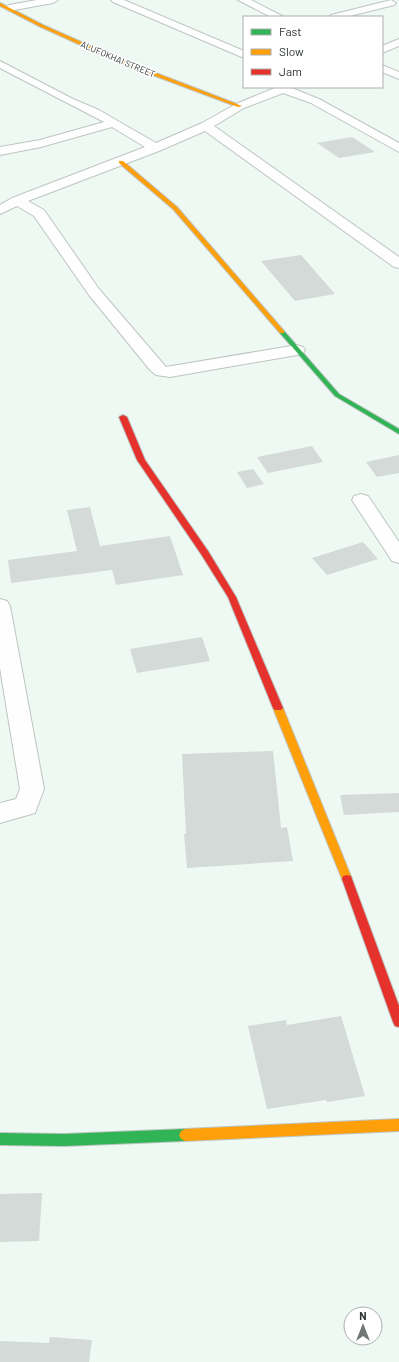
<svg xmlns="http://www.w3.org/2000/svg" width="399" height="1362" font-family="Barlow,sans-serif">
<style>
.building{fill:#d3dad7}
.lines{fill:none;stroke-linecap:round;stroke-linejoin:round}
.street-casing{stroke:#bec5c1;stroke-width:2}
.fast-casing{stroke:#bec5c1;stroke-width:2}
.slow-casing{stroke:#bec5c1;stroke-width:2}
.jam-casing{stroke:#bec5c1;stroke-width:2}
.street{fill:#fdfefd;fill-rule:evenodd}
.fast{fill:#30b455;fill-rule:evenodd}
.slow{fill:#ff9f0a;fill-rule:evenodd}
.jam{fill:#e5322d;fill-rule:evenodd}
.labels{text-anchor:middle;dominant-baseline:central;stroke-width:3;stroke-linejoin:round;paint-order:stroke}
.far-street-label{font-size:9px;fill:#2d3431;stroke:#fff}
</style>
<rect width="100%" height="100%" fill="#eff9f4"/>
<path class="building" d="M352 137 375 152 339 158 317 143Z
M301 255 335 294 295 301 261 261Z
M312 446 323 462 268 473 257 457Z
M399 455V473L377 477 366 462Z
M253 469 264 484 247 488 237 472Z
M90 507 100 546 170 536 183 575 116 585 112 570 11 583 8 560 77 551 67 510Z
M363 542 378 559 327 575 312 558Z
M202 637 210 661 137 673 130 649Z
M273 751 281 828 287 827 293 861 187 868 184 834H186L182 754Z
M399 793V812L344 815 340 795Z
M341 1016 365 1096 327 1102 326 1100 267 1109 248 1026 286 1020 287 1025Z
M42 1193 39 1241 0 1242V1194Z
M50 1337 92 1340 89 1362H0V1341L49 1343Z"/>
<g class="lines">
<defs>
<path id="street" d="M37 0H58L53 3 9 11 4 8 9 5Z
M111 0H124L244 51V58L113 2Z
M238 0H251L284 17H271Z
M391 0 396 3 394 5 346 17H329L331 15Z
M399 39V46L382 53V46Z
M0 61 73 99 99 110 156 143 202 123 236 104 277 87H293L292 88 319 99 399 143V152L311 103 283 93 244 108 214 126 399 257V268L394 267 205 131 159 151 28 201 44 210 99 289 166 367 297 345 303 347 305 350 303 353 297 355 170 377 156 375 150 370 89 295 34 216 17 206 0 214V205L12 198 145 147 112 127 41 147 0 155V147L40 140 104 122 0 68Z
M382 65 399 72V79L382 72Z
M361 494 368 496 399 542V563L392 561 352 500 354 496Z
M0 599 7 601 10 606 44 789 35 813 0 823V803L16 799 20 789 0 668Z"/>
<path id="fast" d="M280 331H284L339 394 399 429V434L335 396 280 333Z
M185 1129 189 1131 191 1135 189 1139 185 1141 64 1146 0 1145V1133L64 1134Z"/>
<path id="slow" d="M0 3 43 25 122 60 242 106 238 107 118 62 41 27 0 6Z
M119 161H123L177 207 284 331V333H280L173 209 119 163Z
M278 705 283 708 352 879 351 882 347 883 343 882 342 879 273 708Z
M399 1119V1131L185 1141 181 1139 179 1135 181 1131 185 1129Z"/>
<path id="jam" d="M123 415 127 417 145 460 208 551 236 597 283 708 281 710H275L273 708 228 597 201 554 137 460 119 417Z
M347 875 351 876 352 879 399 1006V1027L395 1026 393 1022 342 879 343 876Z"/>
</defs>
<use href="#street" class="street-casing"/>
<use href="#fast" class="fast-casing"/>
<use href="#slow" class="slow-casing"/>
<use href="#jam" class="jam-casing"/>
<use href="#street" class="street"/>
<use href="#fast" class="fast"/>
<use href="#slow" class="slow"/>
<use href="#jam" class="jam"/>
</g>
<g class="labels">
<g class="far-street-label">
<text transform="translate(118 59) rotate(23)">ALUFOKHAI STREET</text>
</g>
</g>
<rect x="243" y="16" width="140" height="72" fill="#ffffff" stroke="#abaead"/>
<rect x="251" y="29" width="20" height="6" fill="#30b455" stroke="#abaead"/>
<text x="279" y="36" font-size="12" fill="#2d3431">Fast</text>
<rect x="251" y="49" width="20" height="6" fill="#ff9f0a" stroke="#abaead"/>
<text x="279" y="56" font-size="12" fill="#2d3431">Slow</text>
<rect x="251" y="69" width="20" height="6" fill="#e5322d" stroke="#abaead"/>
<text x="279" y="76" font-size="12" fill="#2d3431">Jam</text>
<g transform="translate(363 1326)"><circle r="19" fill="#ffffff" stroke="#abaead"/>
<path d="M0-3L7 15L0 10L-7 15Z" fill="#717975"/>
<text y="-6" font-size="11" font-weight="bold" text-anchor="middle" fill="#2d3431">N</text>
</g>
</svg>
